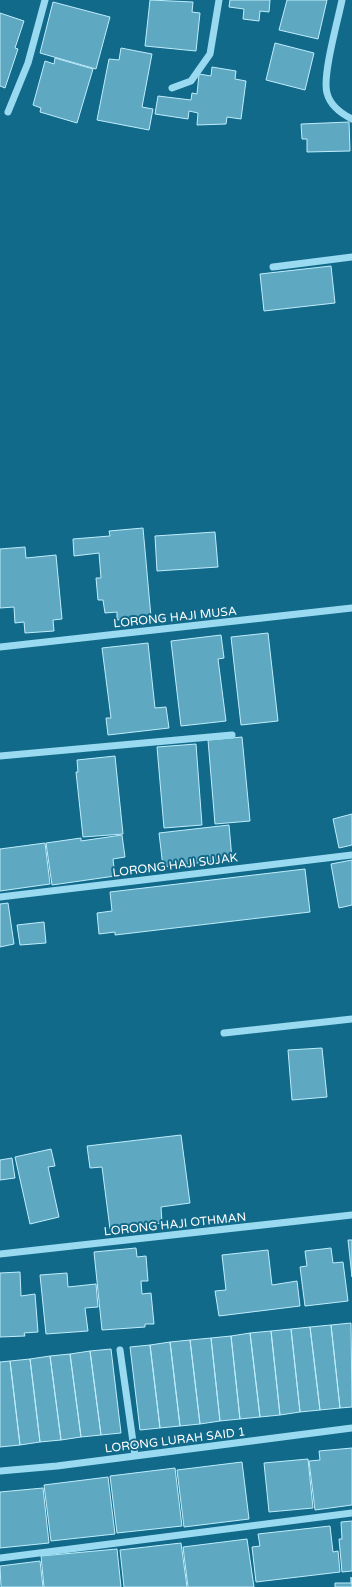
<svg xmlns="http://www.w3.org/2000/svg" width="352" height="1587" font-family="'Varela Round',sans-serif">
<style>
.building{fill:#5ea8c2;stroke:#bfedfc}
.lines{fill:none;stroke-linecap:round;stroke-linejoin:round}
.minor{stroke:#99daf1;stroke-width:7}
.labels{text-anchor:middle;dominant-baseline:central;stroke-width:4;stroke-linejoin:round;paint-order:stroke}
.street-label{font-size:12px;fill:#fff;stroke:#126a8a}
</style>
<rect width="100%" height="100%" fill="#126a8a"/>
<path class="building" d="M150 0 193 2 192 12 200 13 196 51 145 46Z
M230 0H270L269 12 260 11 259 21 243 19 244 9 229 7Z
M287 0H327L318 39 279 30Z
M53 2 110 17 96 69 40 53Z
M0 13 24 21 15 48 18 49 5 88 0 86Z
M275 43 314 53 305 90 266 80Z
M121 48 152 54 142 107 153 109 149 130 97 120 109 59 119 60Z
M55 58 93 69 77 123 40 112 41 108 33 105 45 61 54 64Z
M212 67 236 71 235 79 246 81 241 119 227 117 226 124 197 125 198 113 189 111 188 119 155 114 158 96 191 100 192 93 197 94 199 74 211 76Z
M349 122 350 151 307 152V139H302L301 124Z
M331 266 335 303 264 311 260 274Z
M143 528 151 617 117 620V612L105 613 103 600H98L96 578H101L99 553 74 556 73 539 110 536 109 531Z
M215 532 218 567 157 571 155 536Z
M25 547 26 558 56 555 62 619 53 620 54 631 25 633 24 622 15 623 14 607 0 608V549Z
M268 633 278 721 241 725 231 637Z
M221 635 224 658 218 659 226 721 181 726 171 641Z
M148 643 155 708 166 707 169 728 108 735 106 718H111L102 648Z
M242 737 250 821 215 824 208 740Z
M196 744 202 825 164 828 157 747Z
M115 756 123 834 83 837 76 772H78L77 760Z
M352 814V845L339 848 333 819Z
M229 825 232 859 163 867 159 833Z
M122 835 125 857 113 859 115 876 52 885 46 843 81 838V841Z
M45 843 50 884 0 891V849Z
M352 860V905L339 908 331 864Z
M305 869 310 912 115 935V932L99 934 97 913 112 911 110 892Z
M8 903 14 944 0 947V904Z
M44 922 46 943 20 945 17 925Z
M322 1048 327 1097 292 1100 288 1050Z
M181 1135 190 1203 161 1207 162 1223 110 1229 102 1167 90 1168 87 1146Z
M51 1149 55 1166 48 1167 59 1217 30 1224 15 1157Z
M12 1158 15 1178 0 1180V1160Z
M348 1240H352V1277Z
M136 1248 137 1257 146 1256 148 1281H141L142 1294 151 1293 154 1324H145V1327L102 1330 94 1252Z
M331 1248 333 1263 343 1262 348 1301 305 1306 300 1267 307 1266 305 1251Z
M268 1250 272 1285 297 1281 300 1306 219 1316 215 1291 226 1290 222 1255Z
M20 1272 21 1296 35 1294 38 1332 24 1333 25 1336 0 1337V1273Z
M67 1273 68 1287 96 1284 98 1307 85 1308 88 1331 46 1334 40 1275Z
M351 1323 352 1407 340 1408 331 1325Z
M331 1325 340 1408 320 1410 310 1327Z
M310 1327 320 1410 300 1412 291 1329Z
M291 1329 300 1412 280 1415 271 1331Z
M271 1331 280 1415 260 1417 250 1333Z
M250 1333 260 1417 240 1419 231 1336Z
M231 1336 240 1419 220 1421 211 1338Z
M211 1338 220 1421 200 1424 190 1340Z
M190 1340 200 1424 180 1426 170 1342Z
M170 1342 180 1426 160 1428 150 1345Z
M150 1345 160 1428 140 1430 130 1347Z
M111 1349 121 1433 101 1435 90 1351Z
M90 1351 101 1435 81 1437 70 1354Z
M70 1354 81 1437 61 1440 50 1356Z
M50 1356 61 1440 40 1442 30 1359Z
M30 1359 40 1442 20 1445 10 1361Z
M10 1361 20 1445 0 1447V1362Z
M352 1448V1505L315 1510 309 1461 320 1460 319 1451Z
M308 1459 313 1508 269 1512 264 1463Z
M242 1462 249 1519 184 1527 177 1470Z
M175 1468 182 1526 117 1533 110 1476Z
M108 1477 115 1534 51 1541 44 1485Z
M43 1488 49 1543 0 1548V1492Z
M352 1521V1571L342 1572 339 1539H342L341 1522Z
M330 1526 333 1552 338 1551 340 1572 256 1582 252 1547 260 1546 258 1534Z
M247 1539 254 1587H188L183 1547Z
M181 1543 187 1587H124L120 1550Z
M117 1549 121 1587H44L41 1556Z
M40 1561 43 1587H1L0 1566Z
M351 1577 352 1587H335V1583H351Z"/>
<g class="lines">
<path class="minor" d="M342 0C338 20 322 76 327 93 330 105 342 114 352 119
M172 88 191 81 210 54 219 0
M8 112 28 63 45 0
M273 267 352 257
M0 647 352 608
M0 756 232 735
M0 897 352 855
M224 1033 352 1019
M0 1254 352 1215
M120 1350 135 1456
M0 1471 57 1466 352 1428
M0 1558 352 1513"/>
</g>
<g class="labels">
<g class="street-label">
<text transform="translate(175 617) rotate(-6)">LORONG HAJI MUSA</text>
<text transform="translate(175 865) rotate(-7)">LORONG HAJI SUJAK</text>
<text transform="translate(175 1224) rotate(-6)">LORONG HAJI OTHMAN</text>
<text transform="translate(175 1440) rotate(-7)">LORONG LURAH SAID 1</text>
</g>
</g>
</svg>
